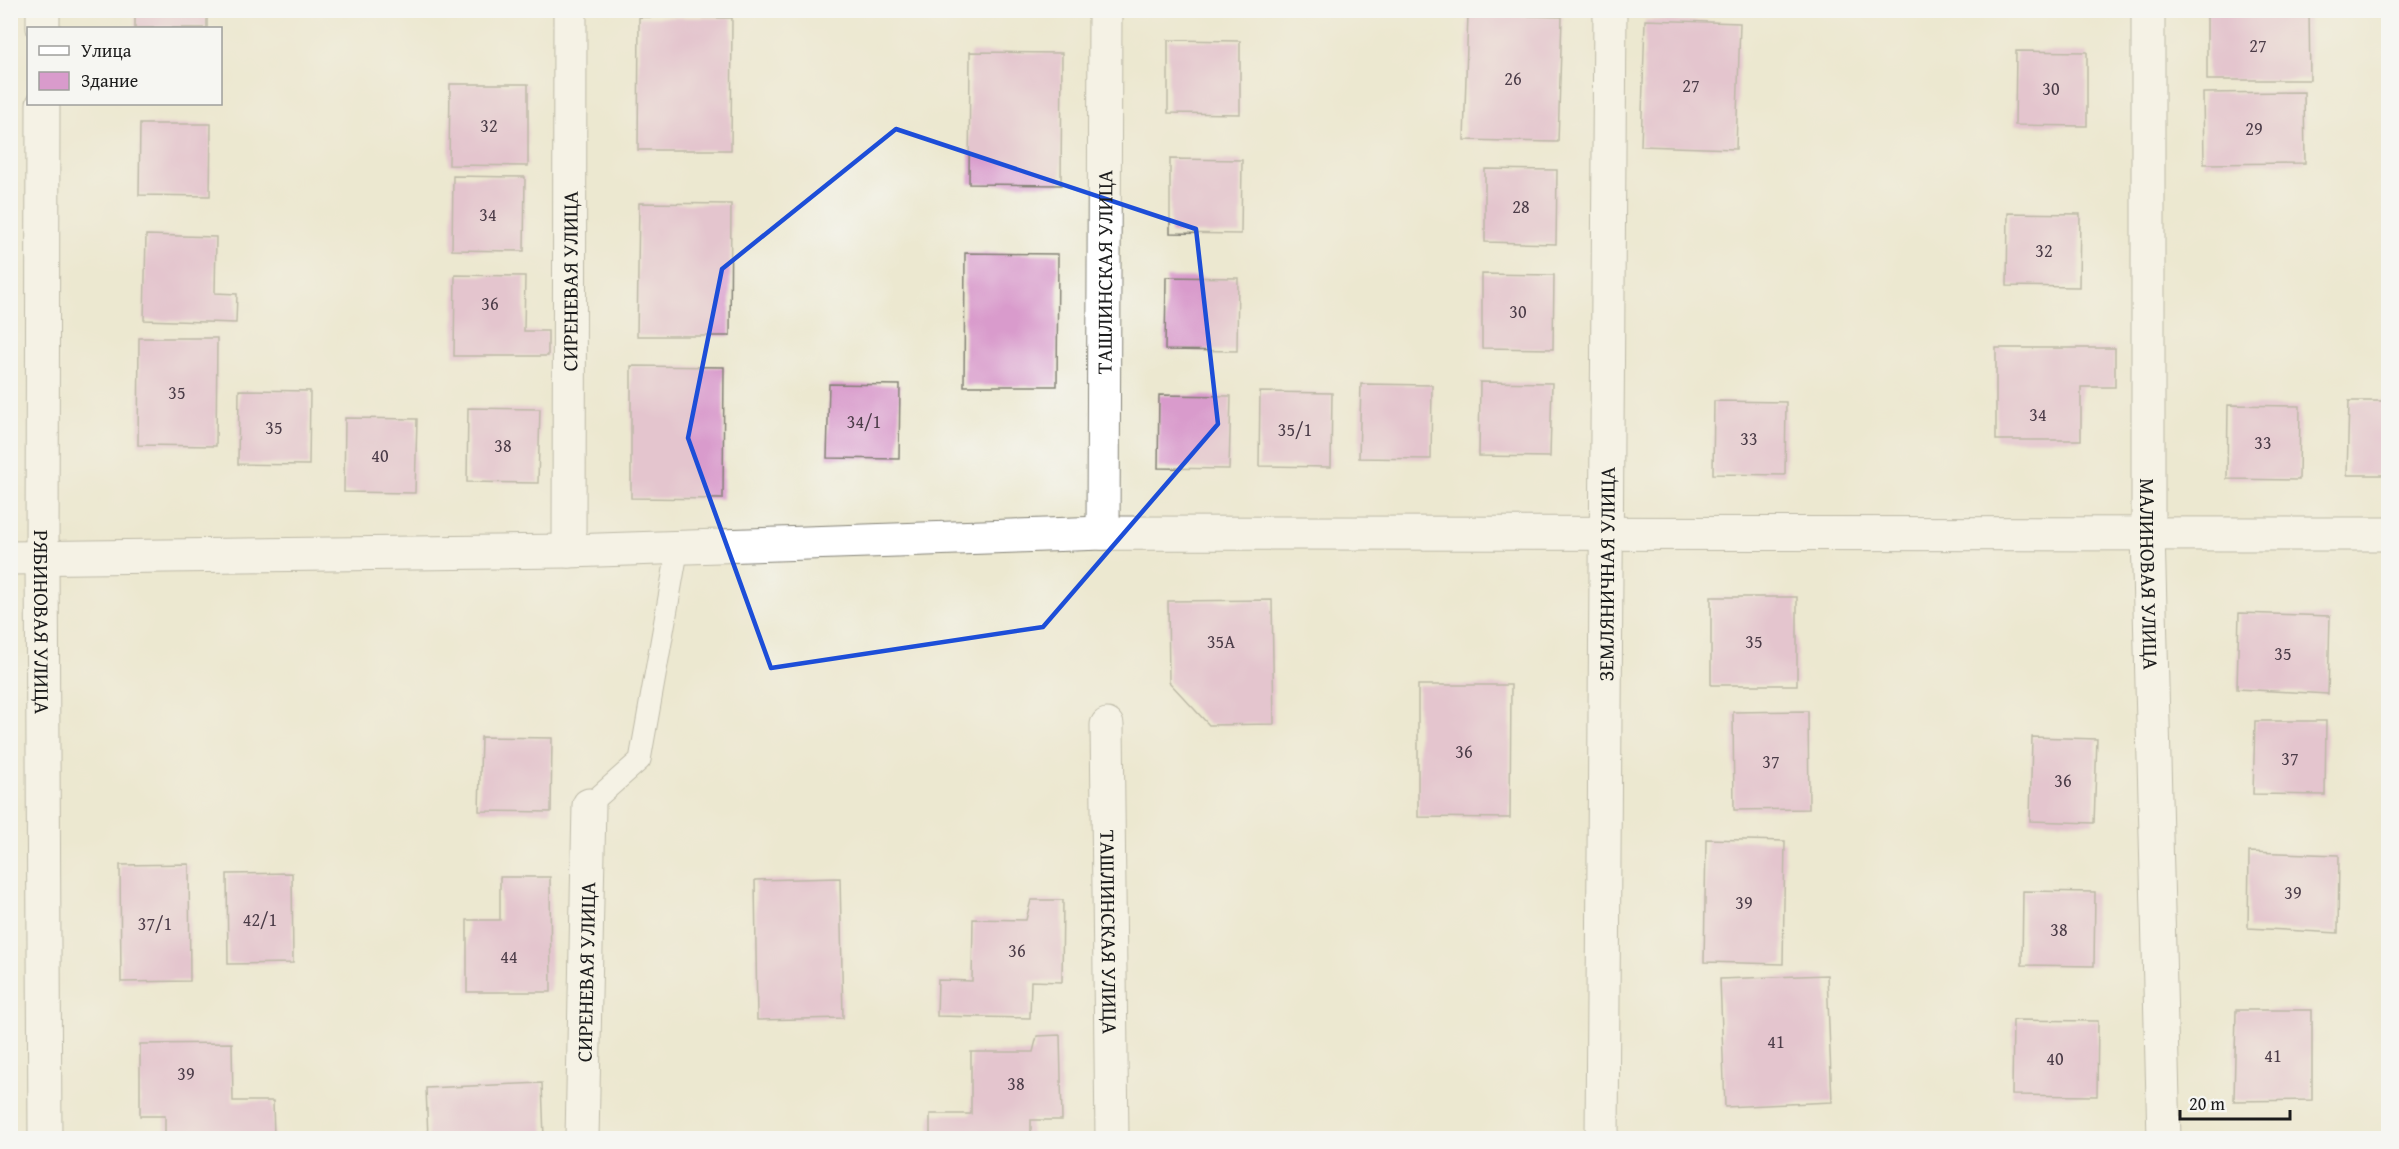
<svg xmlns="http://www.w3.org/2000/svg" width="2399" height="1149" font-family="'Gentium Book Plus',serif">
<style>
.building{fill:#d99bcc}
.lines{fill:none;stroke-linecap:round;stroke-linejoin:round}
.lane-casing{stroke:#848276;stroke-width:23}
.street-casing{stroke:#848276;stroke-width:35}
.lane{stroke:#fff;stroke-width:21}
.street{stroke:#fff;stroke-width:33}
.marked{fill:none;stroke:#1d4ed8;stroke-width:4.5;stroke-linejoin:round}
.labels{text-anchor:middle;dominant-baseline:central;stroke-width:5;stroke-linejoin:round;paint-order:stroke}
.number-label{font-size:18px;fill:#4b3c48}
.street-label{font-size:21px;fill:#1c1c1c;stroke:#f6f6f2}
</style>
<rect width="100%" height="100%" fill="#f6f6f2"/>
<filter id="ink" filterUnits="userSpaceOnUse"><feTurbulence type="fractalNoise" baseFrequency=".0167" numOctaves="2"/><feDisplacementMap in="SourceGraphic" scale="12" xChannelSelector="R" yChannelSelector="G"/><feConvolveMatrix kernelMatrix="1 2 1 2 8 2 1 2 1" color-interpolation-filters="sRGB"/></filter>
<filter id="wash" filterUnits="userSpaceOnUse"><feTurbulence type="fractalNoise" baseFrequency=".008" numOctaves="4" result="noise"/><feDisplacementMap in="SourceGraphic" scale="24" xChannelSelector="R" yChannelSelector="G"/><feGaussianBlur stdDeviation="1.35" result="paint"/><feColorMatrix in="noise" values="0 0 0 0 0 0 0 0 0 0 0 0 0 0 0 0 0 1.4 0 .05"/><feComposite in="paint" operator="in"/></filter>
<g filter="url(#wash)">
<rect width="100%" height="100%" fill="#ece8d0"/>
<g id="blocks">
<path class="building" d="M135 10H207V28H135Z
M2207 10H2309L2310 80H2207Z
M1468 14 1562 17 1558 142 1464 140Z
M639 17 732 18 731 150H638Z
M1645 20 1740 23 1736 149 1641 146Z
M1168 40 1240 41V114L1168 113Z
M2016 51 2087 52V126L2015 125Z
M970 52 1062 53 1061 185 969 184Z
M450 84H528V166L449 165Z
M2304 92 2305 163 2204 164 2203 93Z
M140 124H211L210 196 139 195Z
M1170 159 1242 160 1241 234 1170 233Z
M1485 169 1557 170 1556 244 1485 242Z
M453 176 525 177 524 251 452 250Z
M639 203 731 204 730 336H637Z
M2008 213 2080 214 2079 287 2007 286Z
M146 235 216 237 215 293 237 294 236 323 144 320Z
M965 253 1058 254 1057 386H964Z
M1482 274 1554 275 1553 349 1482 348Z
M455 275 525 276 524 331H548V356H454Z
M1166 277 1238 278 1237 351 1165 350Z
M139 338H217L216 446 138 445Z
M1996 348H2115V387H2081V440H1996Z
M631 366 724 367 723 499 631 498Z
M1480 382 1552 383 1550 457 1479 456Z
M829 384 900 385 899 459 827 458Z
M1361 384 1432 385 1431 459 1359 458Z
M239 390 310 391 309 465 238 464Z
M1260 392 1332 393 1331 467 1259 466Z
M1159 395 1231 396 1229 469 1158 468Z
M1714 401 1786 402 1785 475 1713 474Z
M2349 401H2388V475H2347Z
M2228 405 2300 406 2299 480 2227 479Z
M468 408 540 409 538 483 467 482Z
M345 418 417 419 415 493 344 492Z
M1711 597H1797V685H1711Z
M1272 600 1274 724 1209 725 1169 682 1168 601Z
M2239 613 2330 616 2328 694 2237 689Z
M1418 685H1511L1510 818 1418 817Z
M1808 711 1809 809 1734 810 1733 712Z
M2255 721H2326L2325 795 2253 794Z
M481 737 552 738 551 812 479 811Z
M2032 737 2097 739 2094 823 2030 821Z
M1706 839 1785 841 1783 964 1704 962Z
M2249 852 2339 855 2338 933 2248 928Z
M189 864 190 981 121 982 120 865Z
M292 873 293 963 228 964 227 874Z
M500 877H550L551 992H467V920H500Z
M840 878 843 1018 757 1020 755 880Z
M2023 891 2095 892 2094 966 2022 965Z
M1031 900H1063L1062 982 1031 981 1030 1018 937 1016 938 980 972 981 973 919 1026 920Z
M1827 975 1832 1102 1725 1107 1720 979Z
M2236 1010H2312V1100L2234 1101Z
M2013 1020 2098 1021 2097 1096 2012 1095Z
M1060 1035 1062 1120H1031V1138H930V1114H971V1052H1033L1037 1036Z
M232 1043 233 1101H273L274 1138H165V1116H140V1044Z
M542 1083 544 1138H428L426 1088Z"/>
</g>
</g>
<g filter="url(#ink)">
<use href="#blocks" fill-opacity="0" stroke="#848276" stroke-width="1.5"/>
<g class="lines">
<defs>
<path id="lane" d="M589 805 640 760 678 547"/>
<g id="street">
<path id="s1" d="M2148 10V533L2164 1138"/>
<path d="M43 28V10"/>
<path id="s2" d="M43 104 42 558 45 1138"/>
<path id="s3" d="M1103 533 1105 10"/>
<path id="s4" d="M569 551 570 10"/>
<path d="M10 558 569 551 1103 533 2388 534"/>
<path id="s5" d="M1107 725 1112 1138"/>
<path id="s6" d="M582 1138 589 805"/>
<path id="s7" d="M1602 1138 1610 10"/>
</g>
</defs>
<use href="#lane" class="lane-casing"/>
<use href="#street" class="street-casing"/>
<use href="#lane" class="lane"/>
<use href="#street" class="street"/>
</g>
</g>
<path d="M0 0H2399V1149H0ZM896 129 1196 229 1218 424 1043 627 771 668 688 438 722 269Z" fill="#ece8d0" fill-opacity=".55" fill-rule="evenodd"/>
<path class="marked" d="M896 129 1196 229 1218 424 1043 627 771 668 688 438 722 269Z"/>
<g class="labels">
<g class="number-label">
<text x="2258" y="45">27</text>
<text x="1513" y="78">26</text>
<text x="1691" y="85">27</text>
<text x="2051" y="88">30</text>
<text x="489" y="125">32</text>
<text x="2254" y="128">29</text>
<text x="1521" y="206">28</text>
<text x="488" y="214">34</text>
<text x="2044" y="250">32</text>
<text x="490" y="303">36</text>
<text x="1518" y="311">30</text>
<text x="177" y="392">35</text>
<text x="2038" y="414">34</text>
<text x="864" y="421">34/1</text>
<text x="274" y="427">35</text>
<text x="1295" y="429">35/1</text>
<text x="1749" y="438">33</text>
<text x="2263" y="442">33</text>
<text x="503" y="445">38</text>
<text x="380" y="455">40</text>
<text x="1221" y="641">35А</text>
<text x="1754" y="641">35</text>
<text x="2283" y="653">35</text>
<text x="1464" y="751">36</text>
<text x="2290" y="758">37</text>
<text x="1771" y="761">37</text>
<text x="2063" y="780">36</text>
<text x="2293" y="892">39</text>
<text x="1744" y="902">39</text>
<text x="260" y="919">42/1</text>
<text x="155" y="923">37/1</text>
<text x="2059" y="929">38</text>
<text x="1017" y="950">36</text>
<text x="509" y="956">44</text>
<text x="1776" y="1041">41</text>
<text x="2273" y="1055">41</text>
<text x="2055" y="1058">40</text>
<text x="186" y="1073">39</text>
<text x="1016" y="1083">38</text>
</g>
<g class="street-label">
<text stroke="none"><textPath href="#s3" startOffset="261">ТАШЛИНСКАЯ УЛИЦА</textPath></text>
<text stroke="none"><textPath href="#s4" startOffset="270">СИРЕНЕВАЯ УЛИЦА</textPath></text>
<text stroke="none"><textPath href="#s7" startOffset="564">ЗЕМЛЯНИЧНАЯ УЛИЦА</textPath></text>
<text stroke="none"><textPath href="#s1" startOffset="564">МАЛИНОВАЯ УЛИЦА</textPath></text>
<text stroke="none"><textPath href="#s2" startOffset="518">РЯБИНОВАЯ УЛИЦА</textPath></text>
<text stroke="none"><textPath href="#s5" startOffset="207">ТАШЛИНСКАЯ УЛИЦА</textPath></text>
<text stroke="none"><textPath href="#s6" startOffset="166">СИРЕНЕВАЯ УЛИЦА</textPath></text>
</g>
</g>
<rect width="2399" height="1149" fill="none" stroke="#f6f6f2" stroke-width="36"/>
<rect x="27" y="27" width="195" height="78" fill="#f6f6f2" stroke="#9f9f9c" stroke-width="1.5"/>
<rect x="39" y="46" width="30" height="9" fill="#ffffff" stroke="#9f9f9c" stroke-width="1.5"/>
<text x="81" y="57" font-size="18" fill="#1c1c1c">Улица</text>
<rect x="39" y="72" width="30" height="18" fill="#d99bcc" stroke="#9f9f9c" stroke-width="1.5"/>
<text x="81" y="87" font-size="18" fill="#1c1c1c">Здание</text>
<path d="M2180 1110v9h110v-9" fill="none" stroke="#1c1c1c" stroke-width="3"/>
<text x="2189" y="1110" font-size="18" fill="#1c1c1c" stroke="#f6f6f2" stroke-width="4.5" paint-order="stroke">20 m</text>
</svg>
